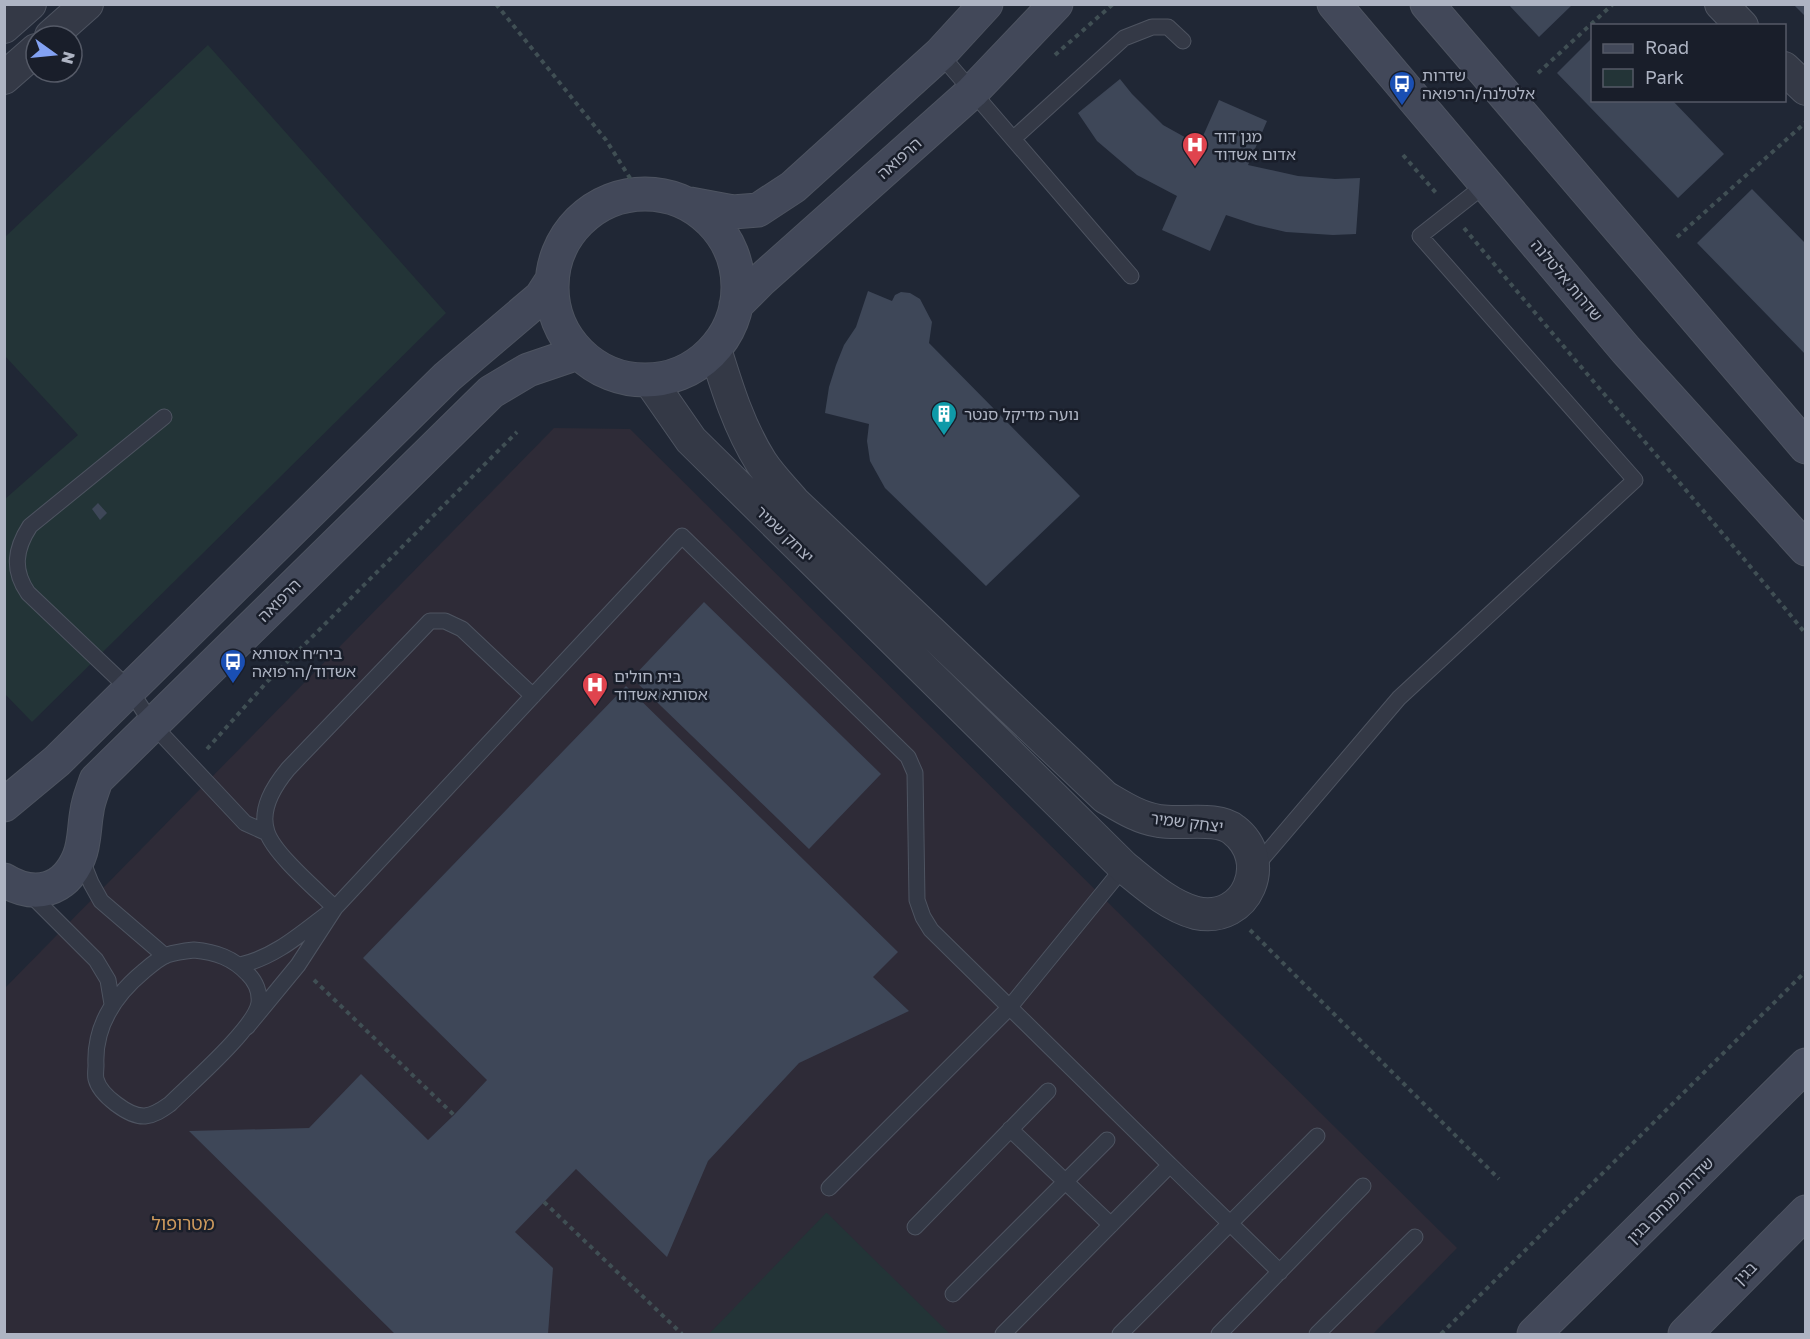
<svg xmlns="http://www.w3.org/2000/svg" width="1810" height="1339" font-family="'Golos Text','Noto Sans Hebrew',sans-serif">
<style>
.medical{fill:#2e2b37}
.green{fill:#233437}
.building{fill:#3e4758}
.lines{fill:none;stroke-linecap:round;stroke-linejoin:round}
.lane-casing{stroke:#4e5461;stroke-width:17}
.street-casing{stroke:#4e5461;stroke-width:34}
.secondary-casing{stroke:#4e5461;stroke-width:35}
.path{stroke:#404f54;stroke-width:4;stroke-dasharray:4.5 4.5;stroke-linecap:butt}
.lane{stroke:#343946;stroke-width:15}
.street{stroke:#343946;stroke-width:32}
.secondary{stroke:#424859;stroke-width:33}
.labels{text-anchor:middle;dominant-baseline:central;stroke-width:5;stroke-linejoin:round;paint-order:stroke}
.poi-label{font-size:16px;fill:#aeb4c3;stroke:#191e2a;text-anchor:start}
.street-label{font-size:16px;fill:#aeb4c3;stroke:#191e2a}
.neighbourhood-label{font-size:18px;fill:#ce9a5d;stroke:#191e2a}
</style>
<rect width="100%" height="100%" fill="#202735"/>
<path class="medical" d="M554 428 630 429 1457 1248 1373 1334H5V988Z"/>
<path class="green" d="M208 45 446 313 32 722 5 694V499L78 435 5 356V237Z
M826 1213H827L950 1334H709Z"/>
<path class="building" d="M1508 4H1573L1539 37Z
M1793 4H1806V17Z
M1592 38V100H1672L1724 154 1678 198 1557 73Z
M1120 79 1132 94 1163 125 1199 145 1219 100 1267 121 1248 165 1298 176 1335 179 1360 178 1356 234 1333 235 1286 232 1256 225 1226 215 1210 251 1162 230 1177 196 1137 175 1097 141 1078 113Z
M1752 189 1806 244V355L1697 243Z
M868 291 892 301 895 295 901 292 910 293 920 299 932 322 929 343 1080 496 986 586 885 488 870 461 867 441 869 424 825 413 829 387 836 365 844 345 856 327Z
M98 503 107 513 100 520 92 509Z
M704 602 881 774 809 849 632 678Z
M626 686 898 952 873 977 909 1011 799 1063 708 1161 667 1257 576 1169 515 1232 553 1268 548 1334H395L189 1131 309 1128 361 1074 428 1140 454 1115 487 1080 363 958Z"/>
<g class="lines">
<defs>
<path id="lane" d="M940 54 1131 276
M1013 139 1124 38 1152 27H1168L1183 41
M164 417 30 526C15 549 12 570 28 593L130 690 153 725 245 823 267 833
M81 858 91 883 101 901 165 956
M1255 867 1399 698 1635 480 1420 236 1486 184
M29 893 96 960 108 980 112 1004
M194 950C216 952 233 958 248 974 256 982 260 993 259 1003 255 1028 190 1084 170 1104 163 1109 155 1115 145 1116 129 1117 100 1095 96 1079 95 1075 96 1069 96 1065 94 1025 115 995 144 971 151 965 159 958 167 955 176 952 185 951 194 950Z
M240 965C277 957 305 930 335 908 318 891 274 854 267 832 259 809 274 786 288 769L430 621H445L462 629 533 696
M247 1027 298 965 335 908 682 536 908 757 915 773 917 900 923 917 931 930 1170 1165 1003 1334
M1010 1129 1111 1225
M1170 1165 1280 1272
M829 1188 1009 1008 1124 867
M915 1227 1048 1091
M953 1294 1107 1140
M1120 1334 1317 1136
M1219 1334 1363 1186
M1317 1334 1415 1237"/>
<path id="street" d="M1721 4 1742 26
M4 27 30 4
M51 36 87 4
M1784 68 1806 89
M4 78 36 50
M650 381 691 440 1124 867C1145 884 1169 906 1196 913 1248 924 1273 860 1234 830 1217 816 1181 825 1159 821 1139 818 1122 807 1105 797L794 502C783 489 770 476 761 462 739 427 727 388 715 349"/>
<path id="secondary" d="M1334 4 1626 350 1806 549
M1427 4 1806 447
M552 287a93 93 0 1 1 186 0a93 93 0 1 1-186 0Z
M690 204 733 212 758 210 793 187 940 54 986 4
M736 305 761 280 972 92 1056 4
M4 805 57 761 447 377 541 297 552 280
M4 880C35 899 65 891 79 857 85 843 84 826 87 811 88 801 93 790 96 780L491 392 528 370 578 353
M1534 1334 1806 1065
M1685 1334 1806 1212"/>
</defs>
<use href="#lane" class="lane-casing"/>
<use href="#street" class="street-casing"/>
<use href="#secondary" class="secondary-casing"/>
<path class="path" d="M496 4 606 140 640 194
M1055 55 1113 4
M1538 73 1613 4
M1403 155 1437 194
M1464 228C1577 364 1694 497 1806 634
M1677 237 1806 122
M207 749 266 683 517 432
M1250 930 1499 1179
M314 980 454 1115
M544 1202 682 1334
M1441 1334 1806 971"/>
<use href="#lane" class="lane"/>
<use href="#street" class="street"/>
<use href="#secondary" class="secondary"/>
</g>
<defs>
<symbol id="bus-pin" viewBox="-11 -11 22 30"><path d="M0 17L-7.5 6A9.5 9.5 0 1 1 7.5 6Z" fill="#1a4fb4" stroke="#191e2a"/><path d="M-5-6H5V4H4V6H2V4H-2V6H-4V4H-5ZM-3.5-4V0h7V-4ZM-3.5 1.2v1.5H-2V1.2ZM2 1.2v1.5H3.5V1.2Z" fill="#fff"/></symbol>
<symbol id="hospital-pin" viewBox="-11 -11 22 30"><path d="M0 17L-7.5 6A9.5 9.5 0 1 1 7.5 6Z" fill="#e0444e" stroke="#191e2a"/><path d="M-5-5h3v3.5h4V-5h3V5h-3V1.5h-4V5h-3Z" fill="#fff"/></symbol>
<symbol id="building-pin" viewBox="-11 -11 22 30"><path d="M0 17L-7.5 6A9.5 9.5 0 1 1 7.5 6Z" fill="#0f9aa8" stroke="#191e2a"/><path d="M-4-6H4V6H1V3H-1V6H-4ZM-2.5-4.3h1.7v1.8h-1.7ZM.8-4.3h1.7v1.8H.8ZM-2.5-1h1.7V.8h-1.7ZM.8-1h1.7V.8H.8Z" fill="#fff"/></symbol>
</defs>
<g fill-rule="evenodd">
<use href="#bus-pin" x="1387" y="69" width="30" height="40"/>
<use href="#hospital-pin" x="1180" y="130" width="30" height="40"/>
<use href="#building-pin" x="929" y="399" width="30" height="40"/>
<use href="#bus-pin" x="218" y="647" width="30" height="40"/>
<use href="#hospital-pin" x="580" y="670" width="30" height="40"/>
</g>
<g class="labels">
<g class="poi-label">
<text x="1422" y="75">שדרות<tspan x="1422" dy="18">אלטלנה/הרפואה</tspan></text>
<text x="1214" y="136">מגן דוד<tspan x="1214" dy="18">אדום אשדוד</tspan></text>
<text x="964" y="414">נועה מדיקל סנטר</text>
<text x="252" y="653">ביה״ח אסותא<tspan x="252" dy="18">אשדוד/הרפואה</tspan></text>
<text x="614" y="676">בית חולים<tspan x="614" dy="18">אסותא אשדוד</tspan></text>
</g>
<g class="street-label">
<text transform="translate(899 158) rotate(-42)">הרפואה</text>
<text transform="translate(1567 280) rotate(50)">שדרות אלטלנה</text>
<text transform="translate(785 534) rotate(44)">יצחק שמיר</text>
<text transform="translate(279 600) rotate(-45)">הרפואה</text>
<text transform="translate(1187 822) rotate(7)">יצחק שמיר</text>
<text transform="translate(1670 1200) rotate(-45)">שדרות מנחם בגין</text>
<text transform="translate(1745 1273) rotate(-45)">בגין</text>
</g>
<g class="neighbourhood-label">
<text x="183" y="1223">מטרופול</text>
</g>
</g>
<rect width="1810" height="1339" fill="none" stroke="#aeb4c3" stroke-width="12"/>
<rect x="1591" y="24" width="195" height="78" fill="#191e2a" stroke="#555a67" stroke-width="1.5"/>
<rect x="1603" y="44" width="30" height="9" fill="#424859" stroke="#555a67" stroke-width="1.5"/>
<text x="1645" y="54" font-size="18" fill="#aeb4c3">Road</text>
<rect x="1603" y="69" width="30" height="18" fill="#233437" stroke="#555a67" stroke-width="1.5"/>
<text x="1645" y="84" font-size="18" fill="#aeb4c3">Park</text>
<g transform="translate(54 54) rotate(105)"><circle r="28" fill="#191e2a" stroke="#555a67" stroke-width="1.5"/>
<path d="M0-4.5L10 22L0 15L-10 22Z" fill="#83a2f3"/>
<text y="-9" font-size="16" font-weight="bold" text-anchor="middle" fill="#aeb4c3">N</text>
</g>
</svg>
